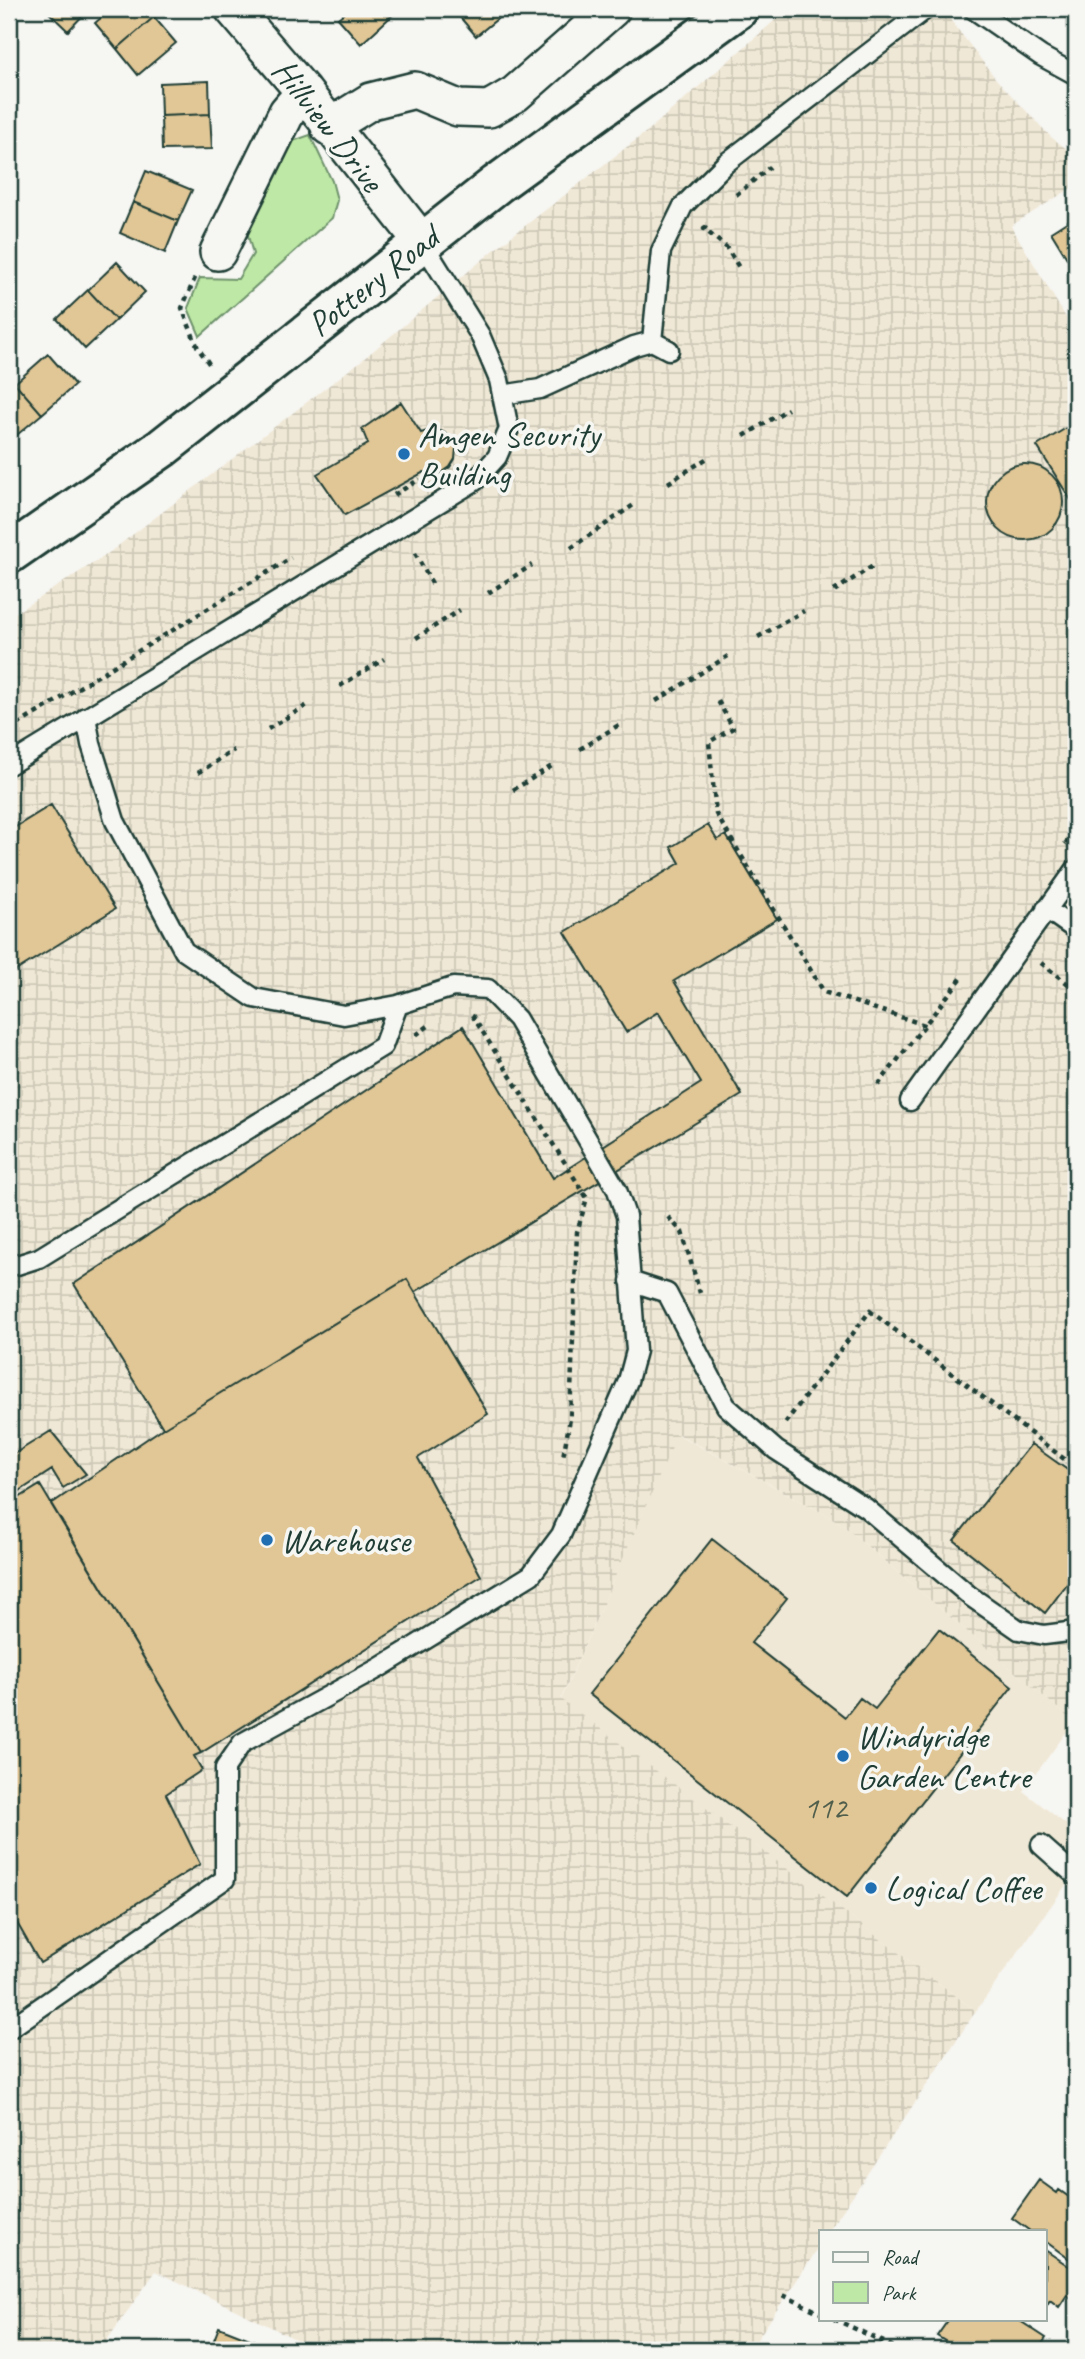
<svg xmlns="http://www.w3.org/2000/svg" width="1085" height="2359" font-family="Caveat,sans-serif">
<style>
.built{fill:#f0e8d6}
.industrial{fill:url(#industrial-grid)}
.green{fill:#bee8a5;stroke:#6e926c;stroke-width:2}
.building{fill:#e1c696;stroke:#1f3d34;stroke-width:2}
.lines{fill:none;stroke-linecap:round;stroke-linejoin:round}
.lane-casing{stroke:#1f3d34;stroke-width:23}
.street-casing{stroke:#1f3d34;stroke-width:40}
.secondary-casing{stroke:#1f3d34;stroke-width:44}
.path{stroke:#1f3d34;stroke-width:4.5;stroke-dasharray:5 5;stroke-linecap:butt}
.lane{stroke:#f6f6f2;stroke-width:18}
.street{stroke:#f6f6f2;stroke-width:35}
.secondary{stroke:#f6f6f2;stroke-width:38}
.poi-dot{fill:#1f6fb2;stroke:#f6f6f2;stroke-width:2.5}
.labels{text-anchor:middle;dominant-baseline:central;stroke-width:7;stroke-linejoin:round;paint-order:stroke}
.number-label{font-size:32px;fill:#505f4c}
.street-label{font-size:35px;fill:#1f3d34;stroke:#f6f6f2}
.poi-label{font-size:35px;fill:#1f3d34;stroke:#f6f6f2;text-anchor:start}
</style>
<defs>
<pattern id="industrial-grid" width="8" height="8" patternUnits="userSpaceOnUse" patternTransform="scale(1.75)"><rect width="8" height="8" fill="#f0e8d6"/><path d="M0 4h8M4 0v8" fill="none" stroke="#cdc8b8"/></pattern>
</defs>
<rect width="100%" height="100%" fill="#f6f6f2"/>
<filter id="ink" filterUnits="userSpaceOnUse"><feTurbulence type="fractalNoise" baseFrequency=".0143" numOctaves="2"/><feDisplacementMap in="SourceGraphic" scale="14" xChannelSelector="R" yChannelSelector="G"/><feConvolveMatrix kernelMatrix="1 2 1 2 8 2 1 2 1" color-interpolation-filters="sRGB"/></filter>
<g filter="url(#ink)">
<path class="built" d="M677 1434 839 1522 1074 1722 1023 1791 1076 1832V1892L1066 1885 976 2011 561 1700Z"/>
<path class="industrial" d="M788 9H942L996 79 1051 137 1076 156V185L1011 226 1076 334V1724L839 1522 678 1434 561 1699 976 2011 829 2231H821V2244L750 2350H318L156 2271 100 2350H19L9 2345V617L106 555 361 361 494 250 650 129Z"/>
<path class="green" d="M310 135 332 181 337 200 332 218 200 336 188 308 200 278 238 279 253 254 247 232 293 141Z"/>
<path class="building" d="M45 9H89L68 31Z
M111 9H147L154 17 117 49 95 23Z
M349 9H395L397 11 361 44 338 18Z
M453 9H497L502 15 476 36Z
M154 17 176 43 138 75 117 49Z
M209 81 210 114 161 116 160 83Z
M210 114 212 149 162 150 161 116Z
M146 171 192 190 178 221 133 202Z
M133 202 178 221 165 253 120 233Z
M1076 216V273L1051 232Z
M117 262 145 292 116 320 88 290Z
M88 290 116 320 85 349 57 319Z
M48 354 75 385 42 414 15 383Z
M15 383 42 414 11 440 9 438V389Z
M401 402 421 433 433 429 443 432 452 438 456 448 455 459 450 467 443 472 433 474 424 472 345 515 317 474 368 444 362 429Z
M1076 422V508L1037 446Z
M987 502a38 38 0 1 1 76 0a38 38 0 1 1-76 0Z
M51 805 115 909 9 975V831Z
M708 825 717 840 726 835 777 919 674 981 742 1095 415 1292 407 1279 163 1428 74 1284 463 1026 553 1178 701 1083 658 1012 626 1032 565 932 680 863 671 847Z
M407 1279 488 1414 418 1458 481 1576 201 1753 51 1504 163 1428Z
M51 1431 86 1474 63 1488 52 1470 9 1498V1457Z
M1031 1444 1076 1476V1572L1045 1613 954 1540Z
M40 1485 201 1753 194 1756 202 1770 166 1794 200 1864 40 1963 9 1909V1504Z
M712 1539 787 1598 751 1643 845 1717 860 1698 875 1709 939 1629 1012 1687 847 1897 589 1694Z
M1039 2180 1057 2193 1059 2190 1076 2202V2264L1045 2241V2231H1030L1012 2218Z
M1045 2250 1076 2271V2292L1072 2299 1067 2295 1059 2307 1050 2300 1045 2308Z
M949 2319H1017L1046 2338 1038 2350H959L937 2336Z
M219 2327 265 2345 264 2350H210Z"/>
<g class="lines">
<defs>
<path id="lane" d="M973 9 1041 56 1076 75
M652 341 661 251 683 206 726 163 926 9
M502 395 540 389 634 346 652 341 669 350
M9 765 475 481 497 457 509 429 499 380 480 335 422 242
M1046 909 1076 930
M910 1101 1076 869
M9 1261 17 1265 39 1258 383 1046 398 1005
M630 1281 667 1293 726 1406 776 1450 866 1508 970 1596 1019 1630 1044 1635 1076 1631
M1041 1845 1076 1876
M9 2029 225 1879V1768L242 1743 379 1668 531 1575 561 1535 628 1381 636 1351 626 1216 617 1190 517 1019 488 989 453 987 398 1005 344 1015 254 998 184 951 115 821 91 744 86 717"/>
<path id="street" d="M233 9 304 92 422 242
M329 127 371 101 415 90 458 108 489 109 515 94 612 9
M218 252 287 112 304 92"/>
<path id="secondary" d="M9 554 162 448 497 184 738 9"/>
</defs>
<use href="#lane" class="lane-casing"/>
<use href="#street" class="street-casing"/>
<use href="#secondary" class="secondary-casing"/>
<path class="path" d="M736 195 770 167
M706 226 704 229 726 247 740 269
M195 278 182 308 198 348 210 365
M744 436 788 409
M668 483 709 457
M394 495 420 479
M571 548 635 504
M415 553 434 587
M834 591 873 566
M488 593 532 565
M758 637 804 611
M416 638 460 610
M340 686 384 659
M656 701 728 656
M718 701 733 728 709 742 716 814 824 992 925 1025
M268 729 309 704
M9 730 291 558
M580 749 622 723
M198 773 234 750
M513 790 552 766
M1065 844 1076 830
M1041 963 1076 990
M472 1015 587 1198 577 1232 570 1419 563 1457
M416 1035 431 1024
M878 1085 963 976
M668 1217 682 1232 700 1293
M785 1423 870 1311 1076 1468
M783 2295 821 2313
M834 2319 901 2350"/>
<use href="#lane" class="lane"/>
<use href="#street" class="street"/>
<use href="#secondary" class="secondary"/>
</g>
</g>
<g class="poi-dot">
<circle cx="404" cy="454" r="7"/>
<circle cx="267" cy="1540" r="7"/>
<circle cx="843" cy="1756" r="7"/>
<circle cx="871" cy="1888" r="7"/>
</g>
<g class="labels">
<g class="number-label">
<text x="825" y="1807">112</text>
</g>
<g class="street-label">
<text transform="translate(328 125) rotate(52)">Hillview Drive</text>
<text transform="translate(373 281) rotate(-38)">Pottery Road</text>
</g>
<g class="poi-label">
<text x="418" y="434">Amgen Security<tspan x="418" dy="40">Building</tspan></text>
<text x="281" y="1540">Warehouse</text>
<text x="857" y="1736">Windyridge<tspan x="857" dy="40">Garden Centre</tspan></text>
<text x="885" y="1888">Logical Coffee</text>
</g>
</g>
<rect width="1085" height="2359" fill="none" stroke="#f6f6f2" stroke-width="35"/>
<rect x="18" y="18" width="1050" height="2324" fill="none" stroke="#1f3d34" stroke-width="2.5" filter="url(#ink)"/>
<rect x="819" y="2230" width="228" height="91" fill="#f6f6f2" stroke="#a0aca6" stroke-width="2"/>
<rect x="833" y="2252" width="35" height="10" fill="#f6f6f2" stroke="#a0aca6" stroke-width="2"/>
<text x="882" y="2264" font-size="21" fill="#1f3d34">Road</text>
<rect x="833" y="2282" width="35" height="21" fill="#bee8a5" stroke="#a0aca6" stroke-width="2"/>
<text x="882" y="2300" font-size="21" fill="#1f3d34">Park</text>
</svg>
